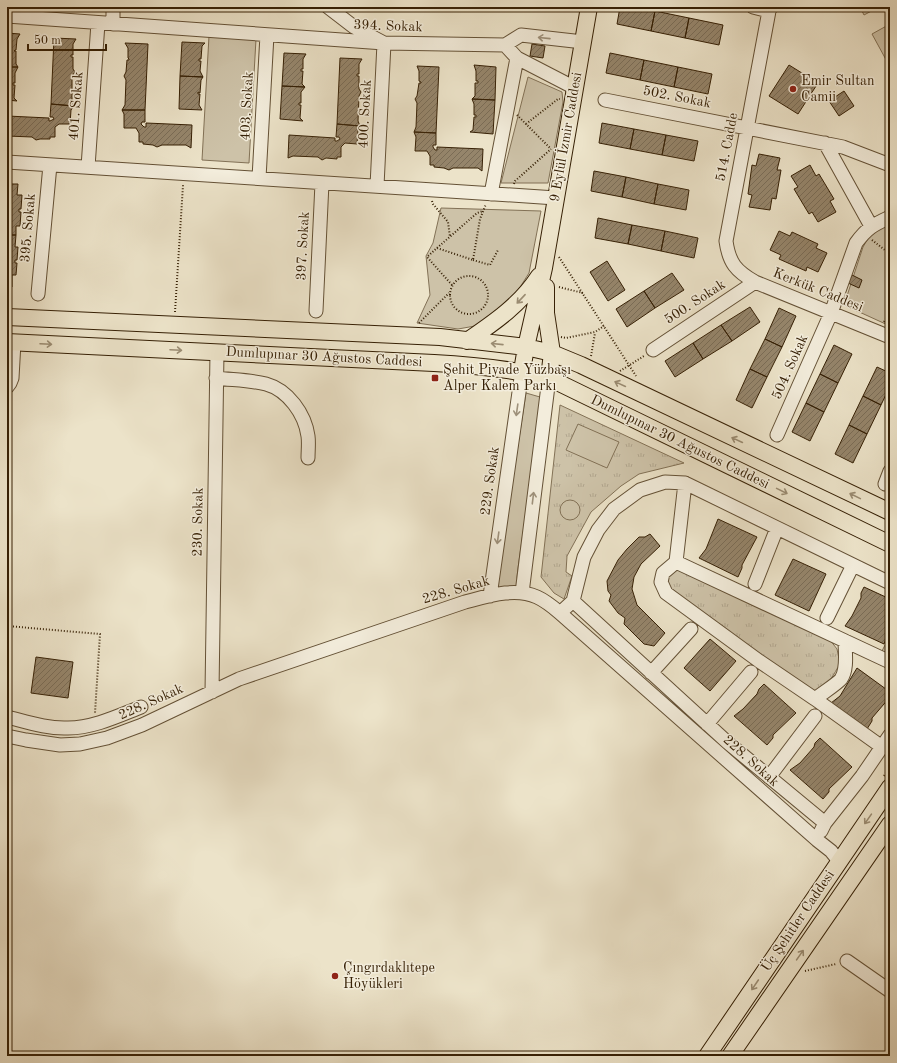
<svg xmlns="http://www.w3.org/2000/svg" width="897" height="1063" font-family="'Old Standard TT',serif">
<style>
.grass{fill:url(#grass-tufts);stroke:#827156}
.park{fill:#cdc2a8;stroke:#827156}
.building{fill:url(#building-hatch);stroke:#362005}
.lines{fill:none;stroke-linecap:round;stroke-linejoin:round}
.minor-casing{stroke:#645136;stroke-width:15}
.major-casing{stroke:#362005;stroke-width:18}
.path{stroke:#362005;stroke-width:2;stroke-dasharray:1 2;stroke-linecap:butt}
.minor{stroke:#f3eddc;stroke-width:13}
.major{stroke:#ece3c9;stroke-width:16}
.oneway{stroke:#9e917b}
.oneway2{stroke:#9a8b71}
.poi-dot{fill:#8f2418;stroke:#f3eddc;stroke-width:1.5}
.labels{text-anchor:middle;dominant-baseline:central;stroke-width:3;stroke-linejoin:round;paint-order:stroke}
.street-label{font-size:14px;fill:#362005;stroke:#f3eddc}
.poi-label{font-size:14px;fill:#362005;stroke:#f3eddc;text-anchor:start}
</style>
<defs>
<pattern id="grass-tufts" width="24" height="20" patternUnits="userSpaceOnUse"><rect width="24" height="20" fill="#cdc2a8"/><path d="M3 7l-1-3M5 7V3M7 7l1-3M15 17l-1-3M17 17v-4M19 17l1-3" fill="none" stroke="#b1a68f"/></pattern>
<pattern id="building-hatch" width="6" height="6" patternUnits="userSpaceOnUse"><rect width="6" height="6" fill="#95856b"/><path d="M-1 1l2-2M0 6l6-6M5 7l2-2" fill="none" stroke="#7a6c56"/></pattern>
</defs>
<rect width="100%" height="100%" fill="#ece3c9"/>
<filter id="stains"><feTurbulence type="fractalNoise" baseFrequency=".005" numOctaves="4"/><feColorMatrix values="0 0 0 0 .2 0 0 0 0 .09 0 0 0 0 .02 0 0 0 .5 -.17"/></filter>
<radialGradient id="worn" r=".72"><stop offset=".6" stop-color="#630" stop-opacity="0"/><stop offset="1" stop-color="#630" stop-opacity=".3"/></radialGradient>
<path class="grass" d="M560 405 684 463 639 474 621 486 591 512 567 556 566 572 572 576 564 599 554 593 541 577Z
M679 569 830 640 837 649 840 664C834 673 828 688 817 691 813 692 808 690 804 689L667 590 668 574Z
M890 635V655L882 651Z"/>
<path class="park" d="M860 7H879L864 15Z
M890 24V67L872 34Z
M209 36 256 39 249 163 202 160Z
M528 77 562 92 563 102 548 183H501Z
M441 208 541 211 529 273 517 292 498 310 475 326 458 329 417 323 430 295 426 256 433 243Z
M890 222V326L844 305 863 247 870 235Z
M526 393 540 397 542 399 518 568 517 577 519 592 496 588Z
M578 424 619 442 607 468 566 450Z
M560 510a10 10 0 1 1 20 0a10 10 0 1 1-20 0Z"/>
<path class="building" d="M620 7H634L655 11 651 31 617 24Z
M655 11 689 18 685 38 651 31Z
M689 18 723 25 719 45 685 38Z
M7 33 20 34 17 39 16 50H15L14 51H16V64L18 67H7Z
M54 38 76 39 73 44V55H71V57H73V69L75 72 72 76V101L74 106 51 104Z
M182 42 205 43 202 46 201 59H199V61H201L200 71 203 77 180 76Z
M125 43 148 44 145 110H122L125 105 126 80 124 76 126 72 127 60H129V59L128 58V48Z
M532 44 545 46 543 58 530 56Z
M284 53 306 54 303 59V69H301V71H303L302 84 305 87 282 86Z
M610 53 644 60 640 80 606 73Z
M340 58 362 59 359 64V74H357V76H359V89L361 92 359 96 358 121 360 126 337 124Z
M644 60 678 67 674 87 640 80Z
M474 65 496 67 495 100 472 99 475 96V83H478V81H476V71Z
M789 65 818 83 798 114 769 96Z
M417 66 439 67 436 133 414 132 416 127 417 103 415 99 417 96 419 83H421V82L419 81V71Z
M7 67H18L15 73V83H13V85H15L14 98 17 101 7 100Z
M678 67 712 74 708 94 674 87Z
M180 76 203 77 201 80 200 93 198 92V94H200L199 105 202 110 179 109Z
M282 86 305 87 301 92V103H299V105H301L300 118 303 121 280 119Z
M844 91 854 106 839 116 829 101Z
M472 99 495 100 493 134 470 132 473 130 474 117H476V115H474V104Z
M51 104 74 106 71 110 70 124H59L55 127V137H50V139H40L36 140 32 137 7 136V116L49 118V121H50L54 119 53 117H50Z
M122 110H145V122H142L141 124 144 127H146V123L192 125 191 148 186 145H162L157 147 153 145 143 144V142H139V133L136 128H124V114Z
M602 123 634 129 630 149 599 143Z
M337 124 360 126 358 130 357 144 345 143 341 147V157H337V159L326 158 322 160 318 157 293 156 288 158 289 135 335 138V141H337L340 139 339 137H336Z
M634 129 666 135 662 155 630 149Z
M414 132 436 133V145H433V147L435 150H437V147L483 149 482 171 478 168H453L449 170 444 168 434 167V165H430V156L427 151H415L416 137Z
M666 135 698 141 694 161 662 155Z
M759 154 780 158 777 170H781L776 199 772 198 770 210 749 207 752 195 748 194 752 165 756 166Z
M810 165 816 176 819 174 834 199 830 201 836 212 818 222 812 212 809 214 794 189 798 187 791 176Z
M594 171 626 177 622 197 591 191Z
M626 177 658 184 654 204 622 197Z
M7 184H18L17 195H22L21 209H19V212H21L20 226H16V235H7Z
M658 184 689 190 686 210 654 204Z
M598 218 632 225 628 244 595 238Z
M632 225 665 231 661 251 628 244Z
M665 231 698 238 694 258 661 251Z
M779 231 790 236 792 232 818 244 816 248 827 253 818 272 807 267 806 271 779 259 781 255 770 250Z
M7 235H16L15 247H18L17 260H15V263H17L16 275H12V287H7Z
M607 261 625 290 608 301 590 272Z
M672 273 684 290 655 308 644 291Z
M852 275 862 280 859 288 848 283Z
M644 291 655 308 627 327 616 309Z
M750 307 760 322 732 341 721 325Z
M779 308 796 316 782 347 765 339Z
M721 325 732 341 703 359 693 343Z
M765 339 782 347 767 377 750 369Z
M693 343 703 359 675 377 665 361Z
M834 345 852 354 838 383 820 374Z
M877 367 890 373V386L881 405 863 396Z
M750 369 767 377 752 408 736 400Z
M820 374 838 383 824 412 806 403Z
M863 396 881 405 867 434 849 425Z
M806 403 824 412 810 441 792 432Z
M849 425 867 434 853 463 835 454Z
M718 519 757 537 742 565V568L738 577 699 558 706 549Z
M650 534 660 546 641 564 634 577 632 589 637 605 665 633 654 646 644 644 624 624 625 618 618 613 609 601 611 595 608 591 607 581 618 560 627 549 639 537H645Z
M793 559 826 574 809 611 775 595Z
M864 587 890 599V628L884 644 845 626 852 616 861 598V593Z
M710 639 736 661 710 691 684 668Z
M36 657 73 662 68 698 31 693Z
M857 668 890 692V697L872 718V721L867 729 831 703 840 696Z
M764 684 796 713 773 735V738L767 745 734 716 743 709 757 694 759 689Z
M820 738 852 767 829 789V792L823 799 790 770 800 763 814 747 815 743Z"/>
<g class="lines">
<defs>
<path id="minor" d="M328 7 354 27 384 43 377 186
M753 7 769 11
M771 7 769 11 726 241C729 263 736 271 755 282L890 337
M7 16 384 43 505 45
M113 24V7
M575 88 517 58 505 45 521 35 583 42
M605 100 843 147 890 165
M825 143 871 226
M7 162 556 198
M88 167 98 23
M259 178 267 35
M491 194 517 58
M38 294 50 165
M316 311 322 183
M653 350 755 282
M216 378C232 380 250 380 266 384 288 390 305 414 308 436 309 443 308 451 308 458
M7 387 10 383 12 378 14 342
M777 435 831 313 856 243C867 228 873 225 890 217
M685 483 676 562 890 662
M885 484 890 471
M676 562 663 573 661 582 666 593 759 661 815 699 882 747
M755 584 777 528
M522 593 549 378
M490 596 522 371
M573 601 727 742 825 823
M560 613 573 601 584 557 598 530 614 509 640 490 665 482 685 483 890 583
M827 618 853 565
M651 673 691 629
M212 692 217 352
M815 699C821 694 837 684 841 679 848 669 845 652 845 641
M7 717C27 722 47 729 68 728 93 728 118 716 141 707
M707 724 751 672
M7 736 26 740 60 745 80 744 107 738 142 725 239 679 465 602C488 596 515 587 537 597 546 601 553 607 560 613L817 840 831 851 839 861
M769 777 815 716
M821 831 825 823 862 776 890 735
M847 961 890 991"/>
<path id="major" d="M546 287V313L552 353 549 378
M7 317 440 337 526 347 552 353 581 365 890 512
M467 341C495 322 521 304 539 276
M7 342 434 363C473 365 511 369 549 378L890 544
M522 371 526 347 544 268 589 7
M707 1056 890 787
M730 1056 890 824"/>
</defs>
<use href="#minor" class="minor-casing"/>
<use href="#major" class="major-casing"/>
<path class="path" d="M517 115 551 149
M526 124 558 99H560
M514 184 515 181 551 149
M432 201 433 204 448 222 450 237
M872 240 890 254
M437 248 477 213 483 211
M559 257 636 376
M473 260 490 265 498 250
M450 295a19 19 0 1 1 38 0a19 19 0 1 1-38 0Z
M452 285 427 257 437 248 473 260 480 219 486 204
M559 287 583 293
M175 312 183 185
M884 322 890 313
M419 323 449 293
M561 337 566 338 595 332 604 326
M591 356 595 333
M620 371 644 356
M7 606 9 626 7 634
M7 626 100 634 95 713
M884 776 890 767
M805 971 836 964"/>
<use href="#minor" class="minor"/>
<use href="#major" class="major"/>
</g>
<defs><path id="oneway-shaft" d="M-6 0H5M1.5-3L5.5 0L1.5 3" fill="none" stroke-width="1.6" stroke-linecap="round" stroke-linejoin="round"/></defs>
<g class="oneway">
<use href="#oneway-shaft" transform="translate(544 38) rotate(-174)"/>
<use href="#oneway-shaft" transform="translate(517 410) rotate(98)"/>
<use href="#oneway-shaft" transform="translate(533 498) rotate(-83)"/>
<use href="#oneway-shaft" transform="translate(498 538) rotate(98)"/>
</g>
<g class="oneway2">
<use href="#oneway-shaft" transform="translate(521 299) rotate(133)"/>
<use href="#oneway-shaft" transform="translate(46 344) rotate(3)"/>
<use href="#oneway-shaft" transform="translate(497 344) rotate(-174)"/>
<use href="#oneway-shaft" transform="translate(176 350) rotate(3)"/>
<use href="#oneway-shaft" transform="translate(620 384) rotate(-155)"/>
<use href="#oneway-shaft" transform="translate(737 440) rotate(-155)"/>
<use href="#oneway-shaft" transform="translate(782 491) rotate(26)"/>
<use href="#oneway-shaft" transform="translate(855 496) rotate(-154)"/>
<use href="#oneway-shaft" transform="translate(868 819) rotate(125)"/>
<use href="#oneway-shaft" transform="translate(800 955) rotate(-55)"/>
<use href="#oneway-shaft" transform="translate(755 985) rotate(124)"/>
</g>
<g class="poi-dot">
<circle cx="793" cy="89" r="4"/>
<rect x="431" y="374" width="8" height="8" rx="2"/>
<circle cx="335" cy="976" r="4"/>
</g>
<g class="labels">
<g class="street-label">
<text transform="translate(388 26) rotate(2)">394. Sokak</text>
<text transform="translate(677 97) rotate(11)">502. Sokak</text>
<text transform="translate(76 106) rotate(-86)">401. Sokak</text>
<text transform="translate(247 106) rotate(-87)">403. Sokak</text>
<text transform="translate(365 114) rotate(-87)">400. Sokak</text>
<text transform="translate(566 137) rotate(-80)">9 Eylül İzmir Caddesi</text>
<text transform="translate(727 147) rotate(-79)">514. Cadde</text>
<text transform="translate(28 228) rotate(-85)">395. Sokak</text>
<text transform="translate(303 246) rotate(-87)">397. Sokak</text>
<text transform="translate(818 290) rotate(22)">Kerkük Caddesi</text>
<text transform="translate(695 302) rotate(-33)">500. Sokak</text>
<text transform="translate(324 357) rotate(3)">Dumlupınar 30 Ağustos Caddesi</text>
<text transform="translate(790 367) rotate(-66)">504. Sokak</text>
<text transform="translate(680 442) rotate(26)">Dumlupınar 30 Ağustos Caddesi</text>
<text transform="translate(490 481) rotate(-82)">229. Sokak</text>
<text transform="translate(198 522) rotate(-89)">230. Sokak</text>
<text transform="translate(456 590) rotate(-16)">228. Sokak</text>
<text transform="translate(151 702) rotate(-24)">228. Sokak</text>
<text transform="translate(751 761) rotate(42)">228. Sokak</text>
<text transform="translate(798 921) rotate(-56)">Üç Şehitler Caddesi</text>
</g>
<g class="poi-label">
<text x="801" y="81">Emir Sultan<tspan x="801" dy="16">Camii</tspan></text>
<text x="443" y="370">Şehit Piyade Yüzbaşı<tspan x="443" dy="16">Alper Kalem Parkı</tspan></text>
<text x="343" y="968">Çıngırdaklıtepe<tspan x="343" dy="16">Höyükleri</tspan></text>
</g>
</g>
<rect width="897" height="1063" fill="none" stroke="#ece3c9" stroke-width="24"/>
<rect x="8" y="8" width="881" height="1047" fill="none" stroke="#362005" stroke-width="2"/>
<rect x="12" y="12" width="873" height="1039" fill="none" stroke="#362005"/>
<path d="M28 44v6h78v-6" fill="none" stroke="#362005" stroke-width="2"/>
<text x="34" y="44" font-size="12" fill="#362005" stroke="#f3eddc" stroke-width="3" paint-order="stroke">50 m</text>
<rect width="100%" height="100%" filter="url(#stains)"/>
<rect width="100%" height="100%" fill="url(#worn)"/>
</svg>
